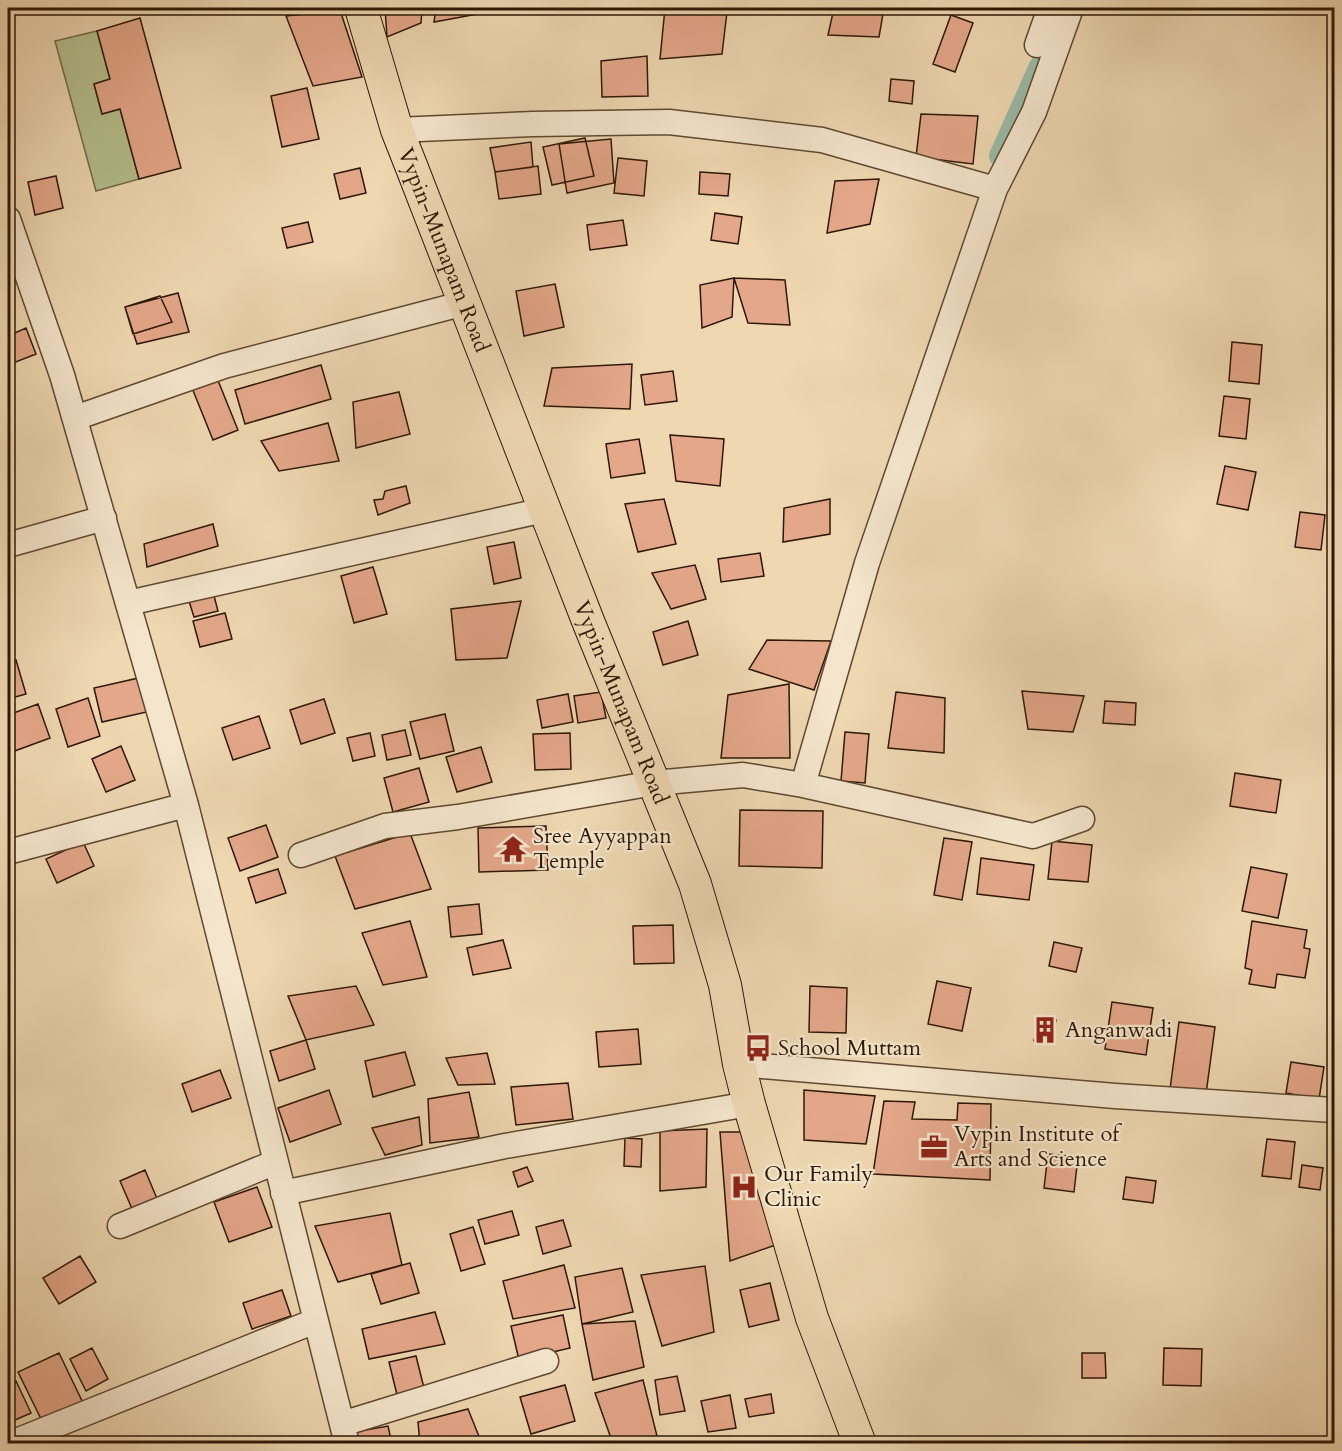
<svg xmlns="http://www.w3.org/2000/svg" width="1342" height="1451" font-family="Cardo,serif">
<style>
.green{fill:#b5bf8e;stroke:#726c4a;stroke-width:1.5}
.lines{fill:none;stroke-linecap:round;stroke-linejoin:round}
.canal{stroke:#9abaa8;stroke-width:22}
.building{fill:#e4a78a;stroke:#2e1805;stroke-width:1.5}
.minor-casing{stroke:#5e4830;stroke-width:27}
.major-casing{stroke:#2e1805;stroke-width:34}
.minor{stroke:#f4e5cc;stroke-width:24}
.major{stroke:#eed7b1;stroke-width:32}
.labels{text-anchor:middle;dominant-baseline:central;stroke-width:4.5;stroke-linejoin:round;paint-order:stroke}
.street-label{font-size:22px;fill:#2e1805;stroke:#f4e5cc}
.poi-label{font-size:22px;fill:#2e1805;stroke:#f4e5cc;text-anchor:start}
</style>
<rect width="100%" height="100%" fill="#eed7b1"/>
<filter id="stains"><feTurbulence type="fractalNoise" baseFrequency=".00333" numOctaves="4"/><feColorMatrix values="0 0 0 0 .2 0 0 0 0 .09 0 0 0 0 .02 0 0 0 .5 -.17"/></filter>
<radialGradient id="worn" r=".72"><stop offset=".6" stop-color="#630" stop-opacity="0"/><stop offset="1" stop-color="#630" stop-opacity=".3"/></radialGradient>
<path class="green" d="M97 31 110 79 94 84 102 114 120 109 139 179 96 191 55 41Z"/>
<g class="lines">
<path class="canal" d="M1000 156 1040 66"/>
</g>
<path class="building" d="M385 8H422L421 23 387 37Z
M436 8H488L489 12 434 22Z
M665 8H700L727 12 722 54 660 59Z
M834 8H884L879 37 828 35Z
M340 10 362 77 313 86 286 16Z
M951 15 973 23 955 72 933 64Z
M140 18 181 168 139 179 120 109 102 114 94 84 110 79 97 31Z
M647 56 648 96 602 97 601 61Z
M891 79 914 81 912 104 889 101Z
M307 88 319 139 282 147 271 96Z
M921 114 978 116 973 164 916 157Z
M585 138 594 176 552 185 543 147Z
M611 139 614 183 567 193 559 144Z
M531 142 533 167 495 172 490 148Z
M618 158 647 161 644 196 614 193Z
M538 166 541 194 499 199 495 172Z
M360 168 366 193 340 199 334 174Z
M700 172 730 174 728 196 699 194Z
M56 176 63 208 35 215 28 182Z
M879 179 870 224 827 233 835 181Z
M715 213 742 217 738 244 711 240Z
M623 220 627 245 590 250 587 225Z
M308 222 313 242 287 248 282 228Z
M734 278 732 317 702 328 700 285Z
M734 278 785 280 790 325 748 323Z
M555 284 564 327 524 336 516 291Z
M178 293 189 332 137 344 125 307Z
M160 296 172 322 133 334 125 307Z
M26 328 36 354 8 365V336Z
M1232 342 1262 345 1259 384 1229 381Z
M632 364 630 409 544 406 552 368Z
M321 365 331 399 245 424 235 390Z
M673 371 677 401 645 405 641 375Z
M217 378 238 430 213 440 192 388Z
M399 392 410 434 356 448 353 402Z
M1224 396 1250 399 1246 439 1219 436Z
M328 423 339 461 279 471 261 441Z
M670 435 724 439 720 486 676 481Z
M639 439 645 473 611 478 606 444Z
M1225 466 1256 472 1248 510 1217 504Z
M406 486 410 503 378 515 374 500 383 499 385 491Z
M664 499 676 544 638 552 625 504Z
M830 499V534L783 542 784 508Z
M1300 512 1325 515 1321 550 1295 547Z
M213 524 218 546 147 567 144 544Z
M514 542 521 578 494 584 487 547Z
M760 553 764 576 721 582 718 559Z
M695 565 706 599 671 609 652 573Z
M373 567 387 614 354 623 341 576Z
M213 592 218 611 194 617 188 598Z
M521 601 507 658 456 660 451 609Z
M225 613 232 639 200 647 193 621Z
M688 621 698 655 663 665 653 632Z
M767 640 831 641 814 690 749 669Z
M16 660 26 694 8 699V662Z
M143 677 151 711 102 722 94 688Z
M789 684 790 758H721L728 695Z
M1022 691 1084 696 1073 732 1028 729Z
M601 692 606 718 578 723 574 696Z
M896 692 945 698 944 753 888 748Z
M568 694 573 722 542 728 537 700Z
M88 698 100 736 68 747 56 709Z
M324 699 335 733 301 744 290 710Z
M1105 701 1136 703 1135 725 1103 723Z
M38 704 50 738 12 752 8 740V715Z
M445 714 454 751 420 759 410 722Z
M259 716 270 748 233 760 222 728Z
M405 730 411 755 387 760 382 735Z
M845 732 869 734 865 783 841 781Z
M370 733 375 756 353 761 347 738Z
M570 733 571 769 535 770 533 734Z
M121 746 135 780 106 792 92 759Z
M481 747 492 782 457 792 446 757Z
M419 768 429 802 393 812 384 778Z
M1235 773 1281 780 1276 813 1230 806Z
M740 810 823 811 822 868 739 866Z
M266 825 278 857 240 871 228 838Z
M546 826 548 870 479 872 478 828Z
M410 833 431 889 355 909 335 856Z
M944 838 972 842 962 900 934 895Z
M1052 841 1092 845 1088 882 1048 879Z
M83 842 94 866 57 883 46 859Z
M981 858 1034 865 1029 900 977 894Z
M1251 867 1287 874 1278 918 1242 911Z
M278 869 286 893 256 903 248 878Z
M479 904 482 934 451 937 448 907Z
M410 921 427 977 383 985 362 933Z
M1252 921 1307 930 1304 948 1310 949 1305 978 1277 974 1275 988 1249 984 1252 970 1245 968Z
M673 925 674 963 634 964 633 926Z
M503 940 511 968 473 975 467 948Z
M1054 942 1082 948 1076 972 1049 966Z
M937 981 971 988 962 1031 928 1024Z
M356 986 374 1025 306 1040 288 996Z
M810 986 847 988 846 1033 809 1032Z
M1112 1002 1153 1008 1146 1055 1105 1049Z
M1039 1016 1056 1020 1050 1044 1034 1041Z
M1179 1022 1215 1027 1206 1094 1170 1089Z
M638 1029 641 1064 599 1067 596 1032Z
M306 1040 315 1069 279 1081 270 1051Z
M405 1052 415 1085 373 1097 365 1061Z
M487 1053 495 1084 458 1085 446 1058Z
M1291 1062 1324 1067 1319 1099 1286 1093Z
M220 1070 231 1098 192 1112 182 1084Z
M568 1083 573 1119 516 1125 511 1087Z
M329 1090 341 1124 290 1142 278 1108Z
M804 1090 875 1096 866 1144 804 1140Z
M469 1092 479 1137 430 1143 428 1099Z
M884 1101 915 1102 912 1119 957 1120 958 1103 991 1104 990 1180 873 1174Z
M419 1117 422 1145 385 1155 372 1128Z
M707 1129 706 1187 660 1191V1131Z
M720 1132H747L781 1243 730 1261Z
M625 1138 642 1139 641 1167 624 1166Z
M1267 1139 1295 1142 1291 1179 1262 1176Z
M1332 1141 1334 1142V1173H1329Z
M1048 1154 1078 1157 1074 1192 1044 1188Z
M1302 1165 1323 1168 1320 1190 1299 1187Z
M527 1167 533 1181 518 1187 513 1172Z
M145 1170 158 1201 133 1211 120 1181Z
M1126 1177 1156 1181 1153 1203 1123 1199Z
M257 1187 272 1227 229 1242 214 1202Z
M512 1211 519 1235 485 1244 478 1220Z
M390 1213 402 1265 338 1282 315 1226Z
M563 1220 571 1246 543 1254 536 1227Z
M473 1227 485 1264 461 1271 450 1234Z
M80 1256 96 1282 59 1304 43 1278Z
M410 1263 419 1293 381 1304 371 1274Z
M564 1265 575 1308 513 1319 503 1281Z
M705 1266 714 1332 662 1346 641 1275Z
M622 1268 633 1312 582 1324 575 1277Z
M770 1283 779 1320 749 1327 740 1290Z
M282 1290 291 1316 252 1329 243 1303Z
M435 1312 445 1344 369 1359 362 1329Z
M563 1315 570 1348 519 1360 511 1326Z
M635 1321 644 1367 593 1380 582 1324Z
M92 1348 108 1379 86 1391 70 1359Z
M1164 1348 1202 1349 1201 1386 1163 1385Z
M59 1353 84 1405 44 1425 18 1372Z
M1082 1353H1105L1106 1378H1082Z
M416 1356 425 1392 398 1399 389 1362Z
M677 1376 685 1411 660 1415 655 1380Z
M643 1380 657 1436 635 1444H613L595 1393Z
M16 1381 31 1413 8 1423V1385Z
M565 1385 575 1421 531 1434 520 1397Z
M771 1394 774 1413 749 1417 745 1399Z
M730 1395 736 1428 708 1432 701 1401Z
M468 1409 482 1444H420L418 1422Z
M388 1426 392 1444H351L349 1433Z
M1055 1441 1092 1442V1444H1055Z"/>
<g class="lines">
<defs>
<path id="minor" d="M1037 45 1050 8
M397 130 533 124 669 122 822 140 995 189
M8 219 62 375 186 805 347 1444
M75 418 224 366 465 303
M8 545 104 518
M128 603 544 510
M803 785 867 563 995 189 1034 112 1071 8
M8 852 186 805
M301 855 385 826 458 817 654 783 743 775 803 785 1033 836 1082 819
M739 1064 1115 1096 1334 1110
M283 1193 505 1146 749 1104
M120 1226 276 1162
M342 1424 546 1361
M9 1444 315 1321"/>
<g id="major">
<path id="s1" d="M361 8 397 130 412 168 588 621 695 884 725 985 739 1064 749 1104 812 1318 860 1444"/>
</g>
</defs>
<use href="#minor" class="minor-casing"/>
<use href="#major" class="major-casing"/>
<use href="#minor" class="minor"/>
<use href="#major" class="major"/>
</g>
<defs>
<symbol id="temple-bare" viewBox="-9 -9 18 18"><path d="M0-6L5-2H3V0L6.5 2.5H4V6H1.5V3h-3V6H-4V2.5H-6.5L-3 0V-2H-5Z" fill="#8f2418" stroke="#f4e5cc" stroke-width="2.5" paint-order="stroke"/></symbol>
<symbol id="building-bare" viewBox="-9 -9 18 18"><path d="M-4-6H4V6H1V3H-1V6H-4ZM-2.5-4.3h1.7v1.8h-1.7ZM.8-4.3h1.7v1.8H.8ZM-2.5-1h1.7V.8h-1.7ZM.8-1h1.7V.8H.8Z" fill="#8f2418" stroke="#f4e5cc" stroke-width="2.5" paint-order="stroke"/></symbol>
<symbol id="bus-bare" viewBox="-9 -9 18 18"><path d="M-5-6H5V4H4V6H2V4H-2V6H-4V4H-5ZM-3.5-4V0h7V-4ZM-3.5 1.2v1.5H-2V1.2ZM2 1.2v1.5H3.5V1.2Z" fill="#8f2418" stroke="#f4e5cc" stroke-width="2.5" paint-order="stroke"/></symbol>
<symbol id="office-bare" viewBox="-9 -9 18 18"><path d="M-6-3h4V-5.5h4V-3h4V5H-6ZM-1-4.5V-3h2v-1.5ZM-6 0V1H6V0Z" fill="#8f2418" stroke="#f4e5cc" stroke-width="2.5" paint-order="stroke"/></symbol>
<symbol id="hospital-bare" viewBox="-9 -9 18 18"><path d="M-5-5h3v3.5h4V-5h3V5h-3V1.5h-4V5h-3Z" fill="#8f2418" stroke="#f4e5cc" stroke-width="2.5" paint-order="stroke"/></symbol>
</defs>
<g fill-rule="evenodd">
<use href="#temple-bare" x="494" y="830" width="38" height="38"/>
<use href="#building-bare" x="1026" y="1011" width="38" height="38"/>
<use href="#bus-bare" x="739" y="1029" width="38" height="38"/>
<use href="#office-bare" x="915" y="1128" width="38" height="38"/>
<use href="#hospital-bare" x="725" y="1168" width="38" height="38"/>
</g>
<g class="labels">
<g class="street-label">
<text stroke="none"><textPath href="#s1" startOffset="256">Vypin-Munapam Road</textPath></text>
<text stroke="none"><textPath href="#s1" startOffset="742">Vypin-Munapam Road</textPath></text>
</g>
<g class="poi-label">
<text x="533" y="836">Sree Ayyappan<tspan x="533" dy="25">Temple</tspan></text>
<text x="1065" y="1030">Anganwadi</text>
<text x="778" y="1048">School Muttam</text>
<text x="954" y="1134">Vypin Institute of<tspan x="954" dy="25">Arts and Science</tspan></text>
<text x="764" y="1174">Our Family<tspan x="764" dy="25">Clinic</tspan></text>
</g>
</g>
<rect width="1342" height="1451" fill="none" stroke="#eed7b1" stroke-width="30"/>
<rect x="9" y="9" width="1324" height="1433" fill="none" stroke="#2e1805" stroke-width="3"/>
<rect x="15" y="15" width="1312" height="1421" fill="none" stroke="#2e1805" stroke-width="1.5"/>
<rect width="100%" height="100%" filter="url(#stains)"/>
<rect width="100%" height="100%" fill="url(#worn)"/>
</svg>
